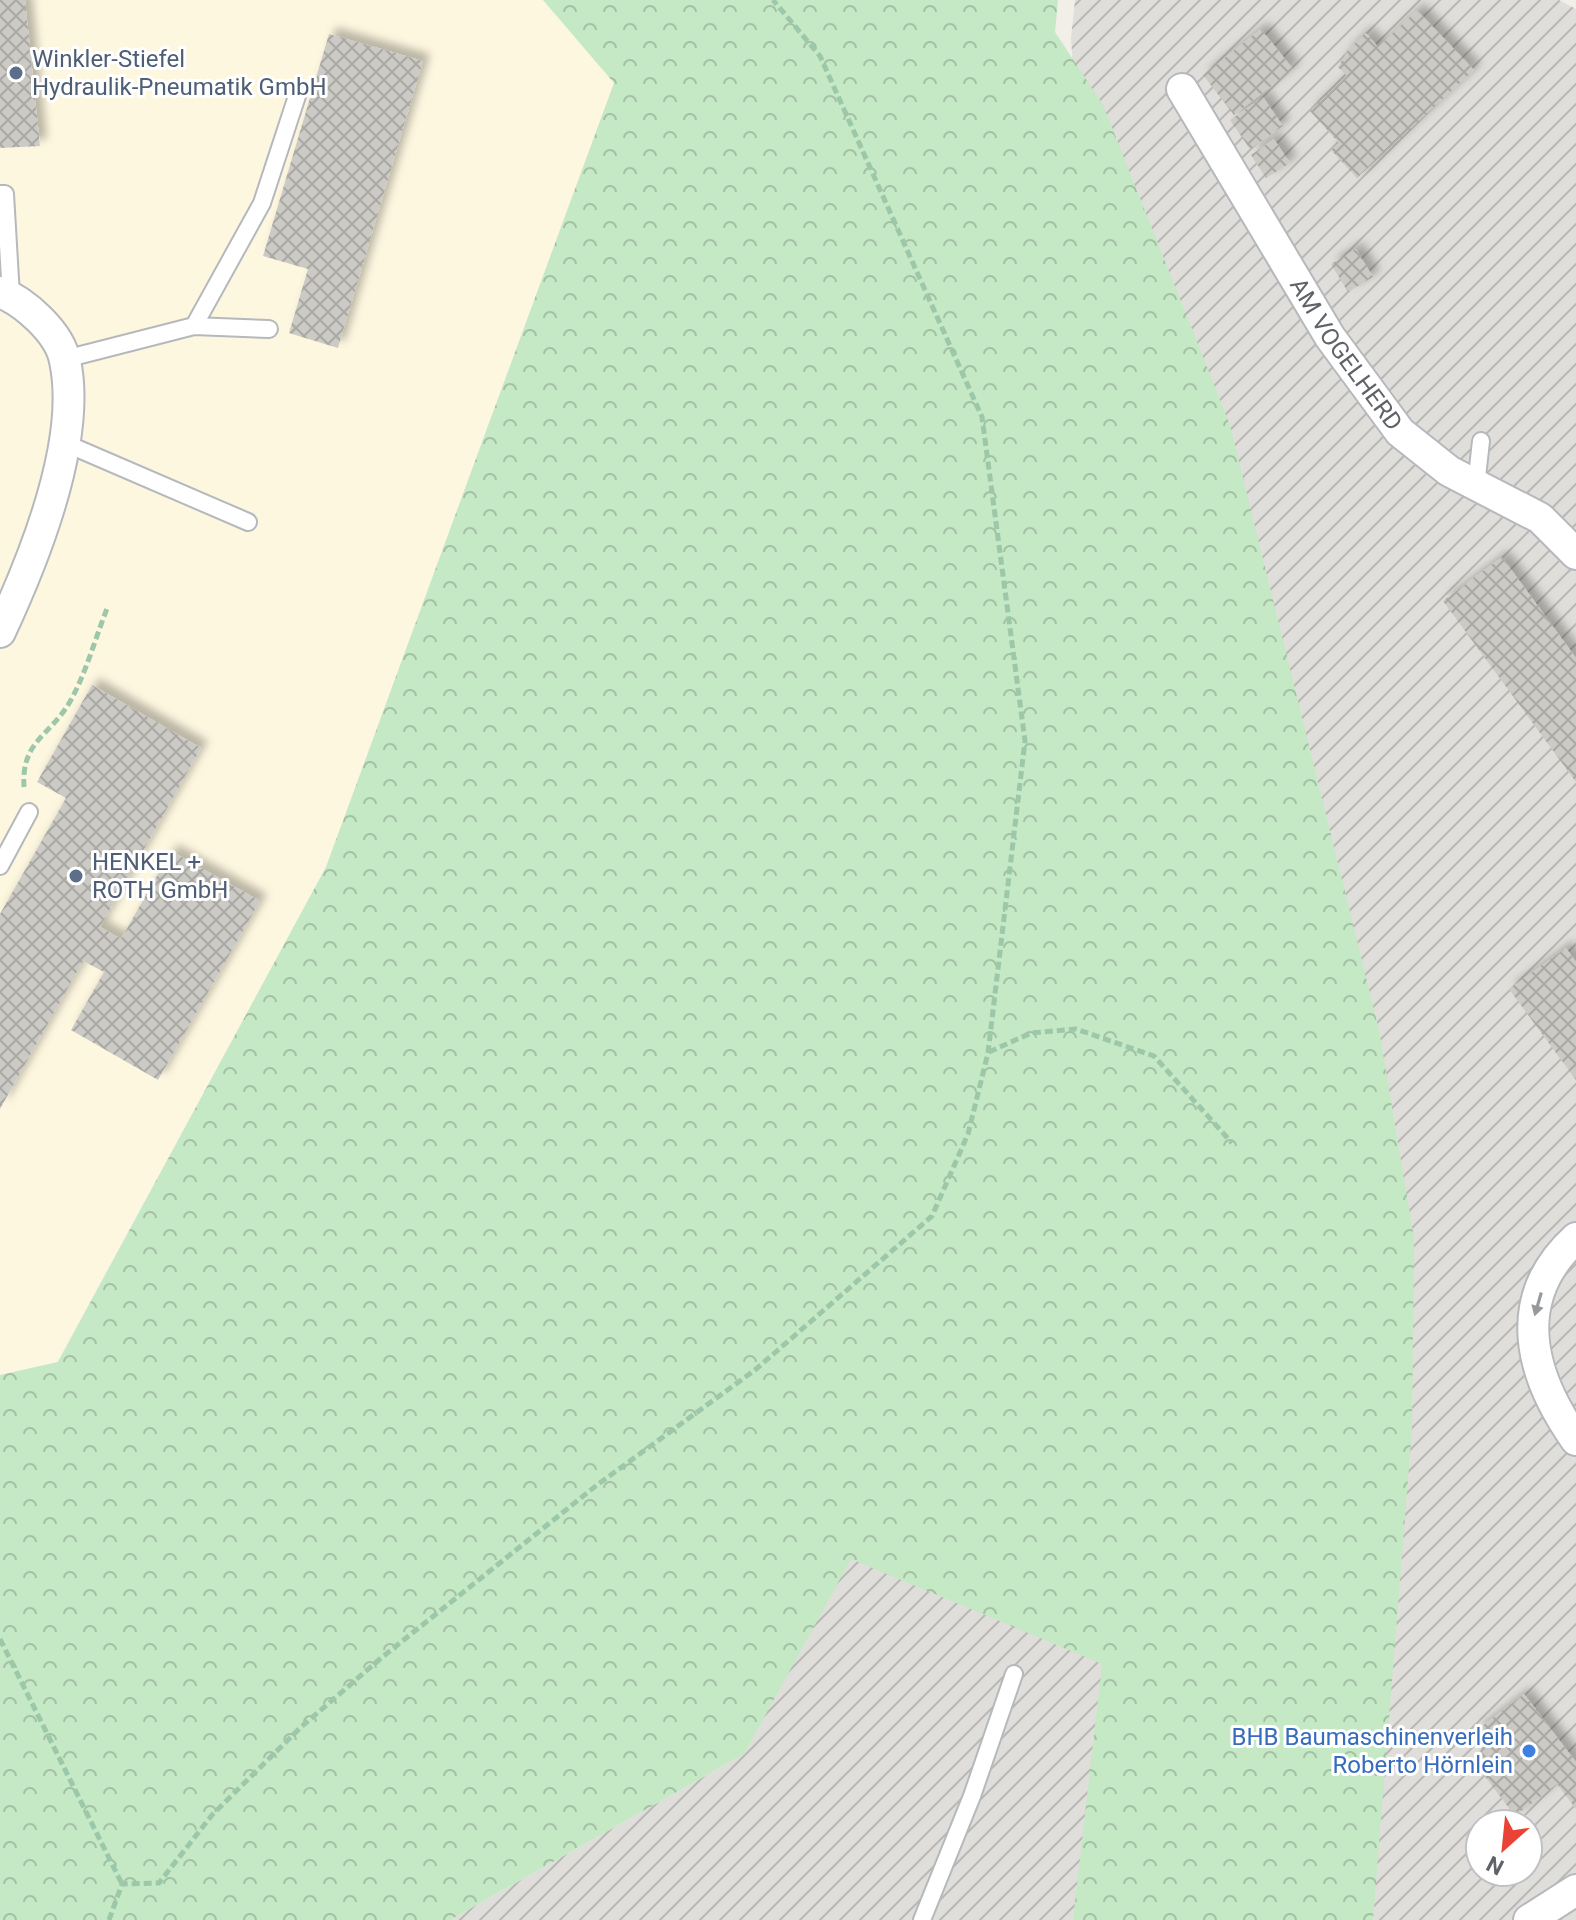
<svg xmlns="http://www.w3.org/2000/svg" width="1576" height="1920" font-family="Roboto,sans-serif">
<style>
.commercial{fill:#fef7e0}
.industrial{fill:url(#industrial-furrows);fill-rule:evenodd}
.forest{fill:url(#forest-crowns)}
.building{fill:url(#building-cross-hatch);filter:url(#shadow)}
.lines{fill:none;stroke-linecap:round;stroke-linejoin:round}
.service-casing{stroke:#b5b8bc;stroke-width:20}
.minor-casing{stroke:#b5b8bc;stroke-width:34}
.path{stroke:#9cc7a9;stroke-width:5;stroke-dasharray:8 4;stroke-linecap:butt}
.service{stroke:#fff;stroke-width:16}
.minor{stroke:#fff;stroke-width:30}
.oneway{fill:#979a9d}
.service-dot{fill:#5c6f8a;stroke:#fff;stroke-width:3}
.shop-dot{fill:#3f7fe0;stroke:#fff;stroke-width:3}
.labels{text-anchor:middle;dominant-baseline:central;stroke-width:6;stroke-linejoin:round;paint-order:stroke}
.service-label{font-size:24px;fill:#4e5e75;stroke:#fff;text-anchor:start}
.street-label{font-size:24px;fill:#5f6368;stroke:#fff}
.shop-label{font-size:24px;fill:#366cbe;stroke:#fff;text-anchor:end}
</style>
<defs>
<pattern id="industrial-furrows" width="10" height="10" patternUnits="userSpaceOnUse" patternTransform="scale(2)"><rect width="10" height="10" fill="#e0deda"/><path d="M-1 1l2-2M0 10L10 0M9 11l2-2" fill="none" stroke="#b9b8b5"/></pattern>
<pattern id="forest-crowns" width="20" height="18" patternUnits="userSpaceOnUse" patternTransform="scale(2)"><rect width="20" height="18" fill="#c5e8c5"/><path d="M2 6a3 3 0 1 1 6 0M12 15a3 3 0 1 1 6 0" fill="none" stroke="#a3c0a4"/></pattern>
<pattern id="building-cross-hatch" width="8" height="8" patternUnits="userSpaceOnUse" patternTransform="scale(2)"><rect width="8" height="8" fill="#cccac5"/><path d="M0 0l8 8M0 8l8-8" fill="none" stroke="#a9a8a4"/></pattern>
<filter id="shadow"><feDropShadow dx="7" dy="-7" stdDeviation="4" flood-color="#0004"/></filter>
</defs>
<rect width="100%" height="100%" fill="#f1efe8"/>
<path class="commercial" d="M0 0H543L614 82 326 867 57 1362 0 1375Z"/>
<path class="industrial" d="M1075 0H1559L1576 9V1920H450L744 1754 1133 1012 1071 38ZM1480 1824H1528V1872H1480Z"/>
<path class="forest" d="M543 0H1058L1055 32 1103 105 1230 425 1379 1030 1414 1238 1412 1429 1373 1920H1073L1102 1664 851 1559 744 1754 450 1920H0V1375L58 1362 326 867 614 83Z"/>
<path class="building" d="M0 0H25L40 146 0 148Z
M1417 10 1474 70 1357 178 1331 150 1339 143 1310 111 1347 76 1338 67 1348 50 1366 33 1378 47Z
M1261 29 1293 69 1234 115 1203 75Z
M329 34 423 61 338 348 289 333 308 269 263 256Z
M1263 97 1283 126 1250 149 1230 120Z
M1274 139 1290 163 1266 178 1251 155Z
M1356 249 1373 277 1348 292 1331 264Z
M1502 557 1576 658V782L1443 601Z
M92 685 201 748 100 927 121 939 171 851 260 901 158 1080 71 1030 104 972 83 961 0 1109V914L66 798 37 782Z
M1566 948 1576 962V1080L1509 989Z
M1524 1694 1576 1762V1809L1557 1784 1515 1816 1477 1766 1483 1740 1476 1731Z"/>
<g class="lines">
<defs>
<path id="service" d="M0 194H5L11 296
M194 326 269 329
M65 359 194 326 262 203 298 93
M67 444 248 522
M1476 486 1481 441
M0 866 29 812
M922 1920 972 1796 1014 1674"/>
<g id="minor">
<path id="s1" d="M1182 89 1330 337 1400 432 1449 471 1540 518 1576 554"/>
<path d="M0 292C25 302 60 333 65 361 82 441 34 559 0 632"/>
<path d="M1576 1238C1509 1299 1530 1375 1576 1440"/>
<path d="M1529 1920 1576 1890"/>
</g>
</defs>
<use href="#service" class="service-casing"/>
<use href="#minor" class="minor-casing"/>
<path class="path" d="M24 787C21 739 52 736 72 698 87 670 96 636 108 606
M989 1052 1031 1033 1076 1029 1154 1056 1232 1143
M0 1639 122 1884
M109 1920 122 1884 159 1883 212 1815 300 1728 380 1659 597 1485 755 1370 932 1216 968 1134 988 1053 1025 741 982 417 820 56 773 0"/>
<use href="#service" class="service"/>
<use href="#minor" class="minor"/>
</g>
<defs><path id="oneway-solid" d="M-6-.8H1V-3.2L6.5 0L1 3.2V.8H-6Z" transform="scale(2)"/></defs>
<use class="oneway" href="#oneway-solid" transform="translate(1538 1304) rotate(106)"/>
<g class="service-dot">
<circle cx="16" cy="73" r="8"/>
<circle cx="76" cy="876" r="8"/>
</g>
<circle class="shop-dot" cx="1529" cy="1751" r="8"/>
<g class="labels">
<g class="service-label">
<text x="32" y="59">Winkler-Stiefel<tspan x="32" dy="28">Hydraulik-Pneumatik GmbH</tspan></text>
<text x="92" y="862">HENKEL +<tspan x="92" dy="28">ROTH GmbH</tspan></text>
</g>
<g class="street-label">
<text stroke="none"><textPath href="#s1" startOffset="312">AM VOGELHERD</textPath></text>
</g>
<g class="shop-label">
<text x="1513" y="1737">BHB Baumaschinenverleih<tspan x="1513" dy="28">Roberto Hörnlein</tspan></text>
</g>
</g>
<g transform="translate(1504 1848) rotate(207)"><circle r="38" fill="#ffffff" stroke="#bfc1c3" stroke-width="2"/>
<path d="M0-6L14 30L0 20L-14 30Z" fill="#ea4335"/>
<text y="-12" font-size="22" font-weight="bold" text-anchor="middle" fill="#5f6368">N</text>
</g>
</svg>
